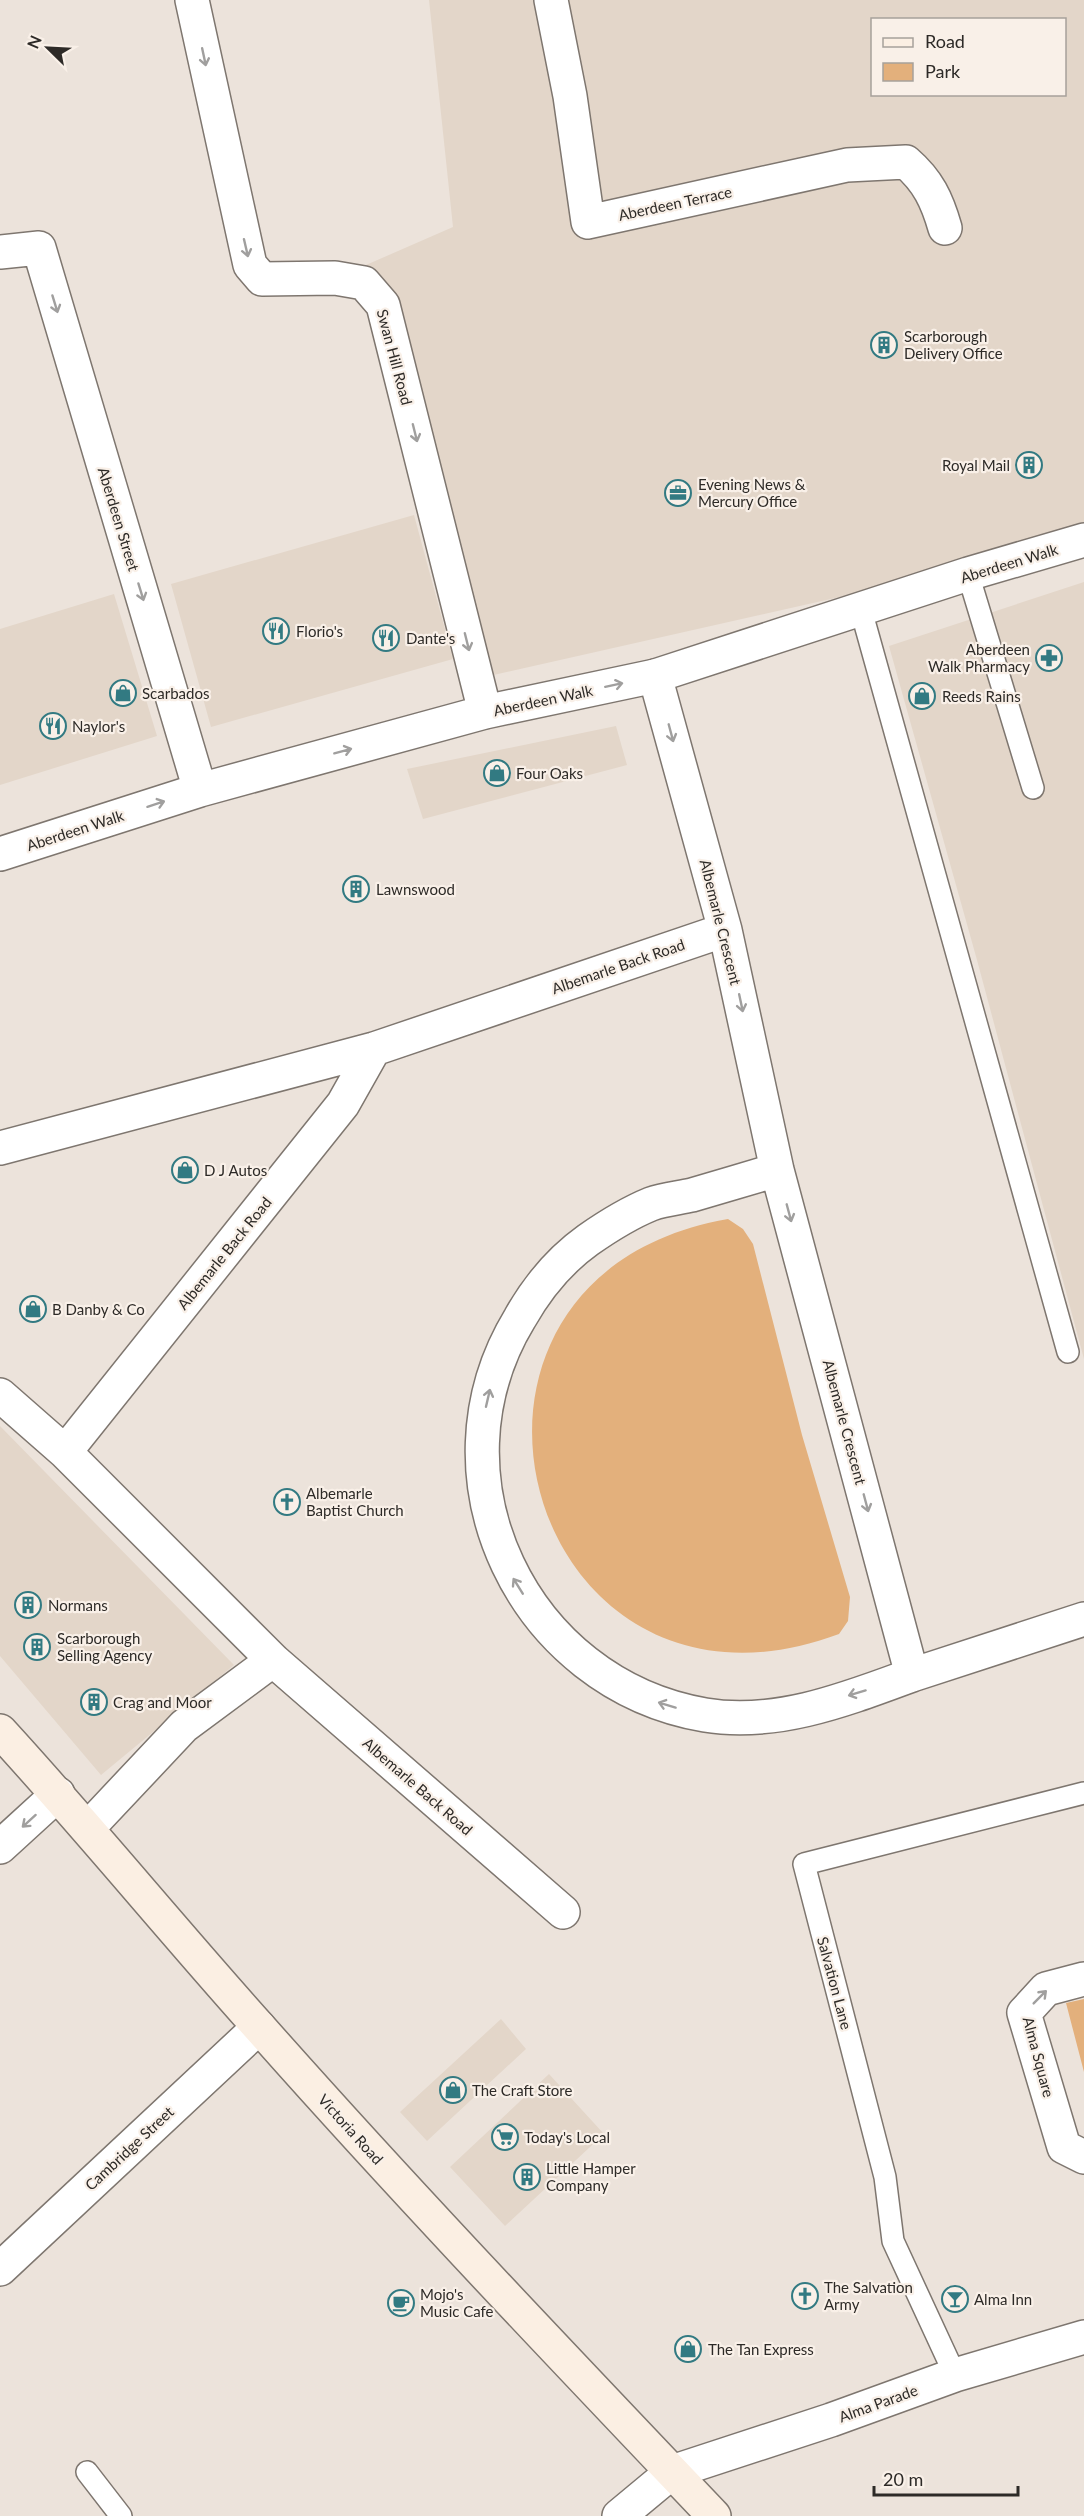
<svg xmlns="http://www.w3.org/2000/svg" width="1084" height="2516" font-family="Lato,sans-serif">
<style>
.built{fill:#e3d6c9;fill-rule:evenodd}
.green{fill:#e3b07c}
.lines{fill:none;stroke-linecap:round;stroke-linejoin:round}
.service-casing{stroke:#7e766f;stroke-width:24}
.pedestrian-casing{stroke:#7e766f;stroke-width:36}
.minor-casing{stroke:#7e766f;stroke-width:36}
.secondary-casing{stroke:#7e766f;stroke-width:36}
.service{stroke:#fff;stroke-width:21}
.pedestrian{stroke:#fff;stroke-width:33}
.minor{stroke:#fff;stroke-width:33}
.secondary{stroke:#fbefe3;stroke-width:33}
.oneway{stroke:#a09f9e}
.labels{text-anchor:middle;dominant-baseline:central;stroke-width:4.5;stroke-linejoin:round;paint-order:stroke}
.street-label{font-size:15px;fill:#2d2a27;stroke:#f9f0e8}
.poi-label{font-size:15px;fill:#2d2a27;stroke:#f9f0e8;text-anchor:start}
</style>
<rect width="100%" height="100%" fill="#ece3db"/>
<path class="built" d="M429 0H1084V542L489 676 366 265 453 227ZM872 20H1064V94H872Z
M414 515 453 659 211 727 171 584Z
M1084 582V1359L977 960 889 646Z
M114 594 157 736 0 785V629Z
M616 726 627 765 423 819 407 769Z
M0 1426 234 1665 101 1775 0 1656Z
M501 2019 526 2049 427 2141 400 2112Z
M549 2074 604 2134 505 2226 450 2167Z"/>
<path class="green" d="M728 1219 743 1229 753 1244 802 1435 850 1597 848 1621 839 1634C523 1752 395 1277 728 1219Z
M1084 1999V2072L1066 2003Z"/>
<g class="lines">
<defs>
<path id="service" d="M968 574 1033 788
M861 610 1068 1352
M955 2375 893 2241 885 2177 804 1864 1084 1793
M87 2472 121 2516"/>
<path id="pedestrian" d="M655 676 968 574 1084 540"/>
<path id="minor" d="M192 0 250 265 262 279 335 278 364 283 383 305 485 712
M551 0 570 96 588 222 847 165 906 162C928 181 937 200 945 228
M0 252 39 248 200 790
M0 854 200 790 485 712 655 676 725 930 777 1170 912 1675 1084 1619
M0 1148 374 1049 725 930
M777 1170C749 1178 720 1187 692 1195 679 1198 664 1199 651 1204 629 1213 608 1226 588 1240 560 1260 537 1288 520 1318 423 1477 523 1684 705 1715 776 1727 847 1699 912 1675
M0 1395 65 1452 273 1660 563 1912
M65 1452 343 1104 374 1049
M88 1828 184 1726 273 1660
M0 1847 58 1794
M1084 1979 1046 1989 1024 2013 1064 2147 1084 2157
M0 2269 259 2027
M619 2516 672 2472 831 2420 955 2375 1084 2337"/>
<path id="secondary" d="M0 1731C89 1828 172 1930 260 2028 407 2194 561 2355 714 2516"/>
</defs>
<use href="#service" class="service-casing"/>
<use href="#pedestrian" class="pedestrian-casing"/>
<use href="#minor" class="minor-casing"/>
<use href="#secondary" class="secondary-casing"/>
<use href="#service" class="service"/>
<use href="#pedestrian" class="pedestrian"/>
<use href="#minor" class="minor"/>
<use href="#secondary" class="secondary"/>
</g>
<defs><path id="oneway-shaft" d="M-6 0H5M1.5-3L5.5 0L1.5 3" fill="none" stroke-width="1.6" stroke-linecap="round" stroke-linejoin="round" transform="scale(1.5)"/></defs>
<g class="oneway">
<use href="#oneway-shaft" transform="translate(204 57) rotate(78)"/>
<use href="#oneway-shaft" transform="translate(246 248) rotate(77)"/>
<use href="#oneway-shaft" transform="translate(55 304) rotate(73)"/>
<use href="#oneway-shaft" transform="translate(415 433) rotate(76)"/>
<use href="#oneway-shaft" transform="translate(141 592) rotate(73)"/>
<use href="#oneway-shaft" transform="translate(467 642) rotate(76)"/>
<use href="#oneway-shaft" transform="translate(614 685) rotate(-12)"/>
<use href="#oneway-shaft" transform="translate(671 733) rotate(75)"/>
<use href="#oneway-shaft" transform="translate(343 751) rotate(-15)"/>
<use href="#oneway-shaft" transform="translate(156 804) rotate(-18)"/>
<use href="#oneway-shaft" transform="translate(741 1003) rotate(78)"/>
<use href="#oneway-shaft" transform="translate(789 1213) rotate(75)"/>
<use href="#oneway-shaft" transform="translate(488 1398) rotate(-77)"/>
<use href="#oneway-shaft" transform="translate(866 1503) rotate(75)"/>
<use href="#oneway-shaft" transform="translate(518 1586) rotate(-122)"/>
<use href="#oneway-shaft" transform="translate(857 1693) rotate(163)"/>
<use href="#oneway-shaft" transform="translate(667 1705) rotate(-163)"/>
<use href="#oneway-shaft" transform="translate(29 1821) rotate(138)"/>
<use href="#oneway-shaft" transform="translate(1040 1997) rotate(-45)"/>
</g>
<defs>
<symbol id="building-ring" viewBox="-11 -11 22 22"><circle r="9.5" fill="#f9f0e8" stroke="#327a82" stroke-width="1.5"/><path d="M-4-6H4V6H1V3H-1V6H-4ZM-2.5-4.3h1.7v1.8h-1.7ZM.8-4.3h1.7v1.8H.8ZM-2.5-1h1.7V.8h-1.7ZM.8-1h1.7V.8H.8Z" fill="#327a82"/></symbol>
<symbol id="office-ring" viewBox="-11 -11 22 22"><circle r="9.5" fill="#f9f0e8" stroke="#327a82" stroke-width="1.5"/><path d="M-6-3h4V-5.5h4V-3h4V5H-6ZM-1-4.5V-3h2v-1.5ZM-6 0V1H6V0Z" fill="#327a82"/></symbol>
<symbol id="restaurant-ring" viewBox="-11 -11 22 22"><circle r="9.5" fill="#f9f0e8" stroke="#327a82" stroke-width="1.5"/><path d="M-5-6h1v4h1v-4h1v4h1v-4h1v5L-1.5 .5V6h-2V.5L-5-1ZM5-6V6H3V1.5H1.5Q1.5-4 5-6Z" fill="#327a82"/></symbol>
<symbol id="pharmacy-ring" viewBox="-11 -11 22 22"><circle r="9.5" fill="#f9f0e8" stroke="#327a82" stroke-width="1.5"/><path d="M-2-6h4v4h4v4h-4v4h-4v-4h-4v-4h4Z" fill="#327a82"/></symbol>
<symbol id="shop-ring" viewBox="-11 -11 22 22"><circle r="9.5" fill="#f9f0e8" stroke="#327a82" stroke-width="1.5"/><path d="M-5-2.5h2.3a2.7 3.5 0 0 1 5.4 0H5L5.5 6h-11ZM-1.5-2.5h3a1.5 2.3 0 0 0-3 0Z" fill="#327a82"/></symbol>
<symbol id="church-ring" viewBox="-11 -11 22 22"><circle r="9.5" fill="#f9f0e8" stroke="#327a82" stroke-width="1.5"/><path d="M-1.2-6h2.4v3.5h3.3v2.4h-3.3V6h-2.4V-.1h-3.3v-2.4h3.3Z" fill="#327a82"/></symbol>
<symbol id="supermarket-ring" viewBox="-11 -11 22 22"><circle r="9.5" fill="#f9f0e8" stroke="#327a82" stroke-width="1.5"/><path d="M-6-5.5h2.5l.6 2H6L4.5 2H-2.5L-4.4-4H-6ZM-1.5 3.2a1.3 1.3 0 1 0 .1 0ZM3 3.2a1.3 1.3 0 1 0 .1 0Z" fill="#327a82"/></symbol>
<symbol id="bar-ring" viewBox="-11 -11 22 22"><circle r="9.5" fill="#f9f0e8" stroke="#327a82" stroke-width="1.5"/><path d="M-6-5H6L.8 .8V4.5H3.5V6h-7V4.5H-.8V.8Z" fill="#327a82"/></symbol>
<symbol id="cafe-ring" viewBox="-11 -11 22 22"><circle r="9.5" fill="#f9f0e8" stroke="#327a82" stroke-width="1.5"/><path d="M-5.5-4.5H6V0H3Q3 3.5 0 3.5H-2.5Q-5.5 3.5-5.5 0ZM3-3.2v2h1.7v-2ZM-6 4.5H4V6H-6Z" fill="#327a82"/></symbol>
</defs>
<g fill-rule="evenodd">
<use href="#building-ring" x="869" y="330" width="30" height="30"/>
<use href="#building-ring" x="1014" y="450" width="30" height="30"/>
<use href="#office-ring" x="663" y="478" width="30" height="30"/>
<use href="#restaurant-ring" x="261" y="616" width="30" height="30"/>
<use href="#restaurant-ring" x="371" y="623" width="30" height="30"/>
<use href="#pharmacy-ring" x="1034" y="643" width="30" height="30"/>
<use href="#shop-ring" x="108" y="678" width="30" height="30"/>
<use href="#shop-ring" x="907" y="681" width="30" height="30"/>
<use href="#restaurant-ring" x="38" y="711" width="30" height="30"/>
<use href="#shop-ring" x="482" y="758" width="30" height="30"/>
<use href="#building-ring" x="341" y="874" width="30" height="30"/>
<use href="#shop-ring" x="170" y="1155" width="30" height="30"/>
<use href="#shop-ring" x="18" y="1294" width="30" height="30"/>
<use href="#church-ring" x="272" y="1487" width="30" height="30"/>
<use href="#building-ring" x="13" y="1590" width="30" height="30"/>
<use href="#building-ring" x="22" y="1632" width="30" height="30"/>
<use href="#building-ring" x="79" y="1687" width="30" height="30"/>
<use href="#shop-ring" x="438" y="2075" width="30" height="30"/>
<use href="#supermarket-ring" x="490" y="2122" width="30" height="30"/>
<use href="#building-ring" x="512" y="2162" width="30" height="30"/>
<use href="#church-ring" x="790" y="2281" width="30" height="30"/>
<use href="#bar-ring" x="940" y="2284" width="30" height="30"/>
<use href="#cafe-ring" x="386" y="2288" width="30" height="30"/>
<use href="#shop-ring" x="673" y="2334" width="30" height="30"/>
</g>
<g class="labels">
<g class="street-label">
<text transform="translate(675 203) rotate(-12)">Aberdeen Terrace</text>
<text transform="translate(395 357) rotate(75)">Swan Hill Road</text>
<text transform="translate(119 519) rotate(73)">Aberdeen Street</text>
<text transform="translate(1009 563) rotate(-17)">Aberdeen Walk</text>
<text transform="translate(543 700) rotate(-12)">Aberdeen Walk</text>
<text transform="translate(75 830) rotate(-18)">Aberdeen Walk</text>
<text transform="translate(721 922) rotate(76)">Albemarle Crescent</text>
<text transform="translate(618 966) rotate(-19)">Albemarle Back Road</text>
<text transform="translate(224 1253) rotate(-51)">Albemarle Back Road</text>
<text transform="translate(845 1422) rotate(75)">Albemarle Crescent</text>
<text transform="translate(418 1786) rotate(41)">Albemarle Back Road</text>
<text transform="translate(835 1983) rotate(75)">Salvation Lane</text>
<text transform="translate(1039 2057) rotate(75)">Alma Square</text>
<text transform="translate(351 2129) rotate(48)">Victoria Road</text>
<text transform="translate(129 2148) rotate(-43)">Cambridge Street</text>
<text transform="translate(878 2403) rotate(-20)">Alma Parade</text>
</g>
<g class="poi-label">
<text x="904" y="336">Scarborough<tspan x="904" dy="17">Delivery Office</tspan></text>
<text x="1010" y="465" text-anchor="end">Royal Mail</text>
<text x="698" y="484">Evening News &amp;<tspan x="698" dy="17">Mercury Office</tspan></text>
<text x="296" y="631">Florio's</text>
<text x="406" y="638">Dante's</text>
<text x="1030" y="649" text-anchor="end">Aberdeen<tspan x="1030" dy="17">Walk Pharmacy</tspan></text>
<text x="142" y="693">Scarbados</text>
<text x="942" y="696">Reeds Rains</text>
<text x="72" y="726">Naylor's</text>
<text x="516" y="773">Four Oaks</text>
<text x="376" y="889">Lawnswood</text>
<text x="204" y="1170">D J Autos</text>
<text x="52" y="1309">B Danby &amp; Co</text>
<text x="306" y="1493">Albemarle<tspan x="306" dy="17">Baptist Church</tspan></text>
<text x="48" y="1605">Normans</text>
<text x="57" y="1638">Scarborough<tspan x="57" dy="17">Selling Agency</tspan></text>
<text x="113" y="1702">Crag and Moor</text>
<text x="472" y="2090">The Craft Store</text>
<text x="524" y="2137">Today's Local</text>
<text x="546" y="2168">Little Hamper<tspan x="546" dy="17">Company</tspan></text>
<text x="824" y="2287">The Salvation<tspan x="824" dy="17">Army</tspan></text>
<text x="420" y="2294">Mojo's<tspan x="420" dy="17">Music Cafe</tspan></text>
<text x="974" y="2299">Alma Inn</text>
<text x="708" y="2349">The Tan Express</text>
</g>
</g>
<rect x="871" y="18" width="195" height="78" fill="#f9f0e8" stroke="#a7a19b" stroke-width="1.5"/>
<rect x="883" y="38" width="30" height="9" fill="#fbefe3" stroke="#a7a19b" stroke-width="1.5"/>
<text x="925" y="48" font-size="18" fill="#2d2a27">Road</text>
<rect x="883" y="63" width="30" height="18" fill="#e3b07c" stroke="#a7a19b" stroke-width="1.5"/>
<text x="925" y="78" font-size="18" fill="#2d2a27">Park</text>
<g transform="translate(48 48) rotate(294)" stroke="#f9f0e8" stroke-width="4.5" paint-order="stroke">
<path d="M0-4.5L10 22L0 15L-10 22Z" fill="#2d2a27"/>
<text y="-9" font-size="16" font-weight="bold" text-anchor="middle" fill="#2d2a27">N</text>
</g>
<path d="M874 2486v9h144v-9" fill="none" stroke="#2d2a27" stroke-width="3"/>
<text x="883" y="2486" font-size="18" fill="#2d2a27" stroke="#f9f0e8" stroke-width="4.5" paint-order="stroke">20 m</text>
</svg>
